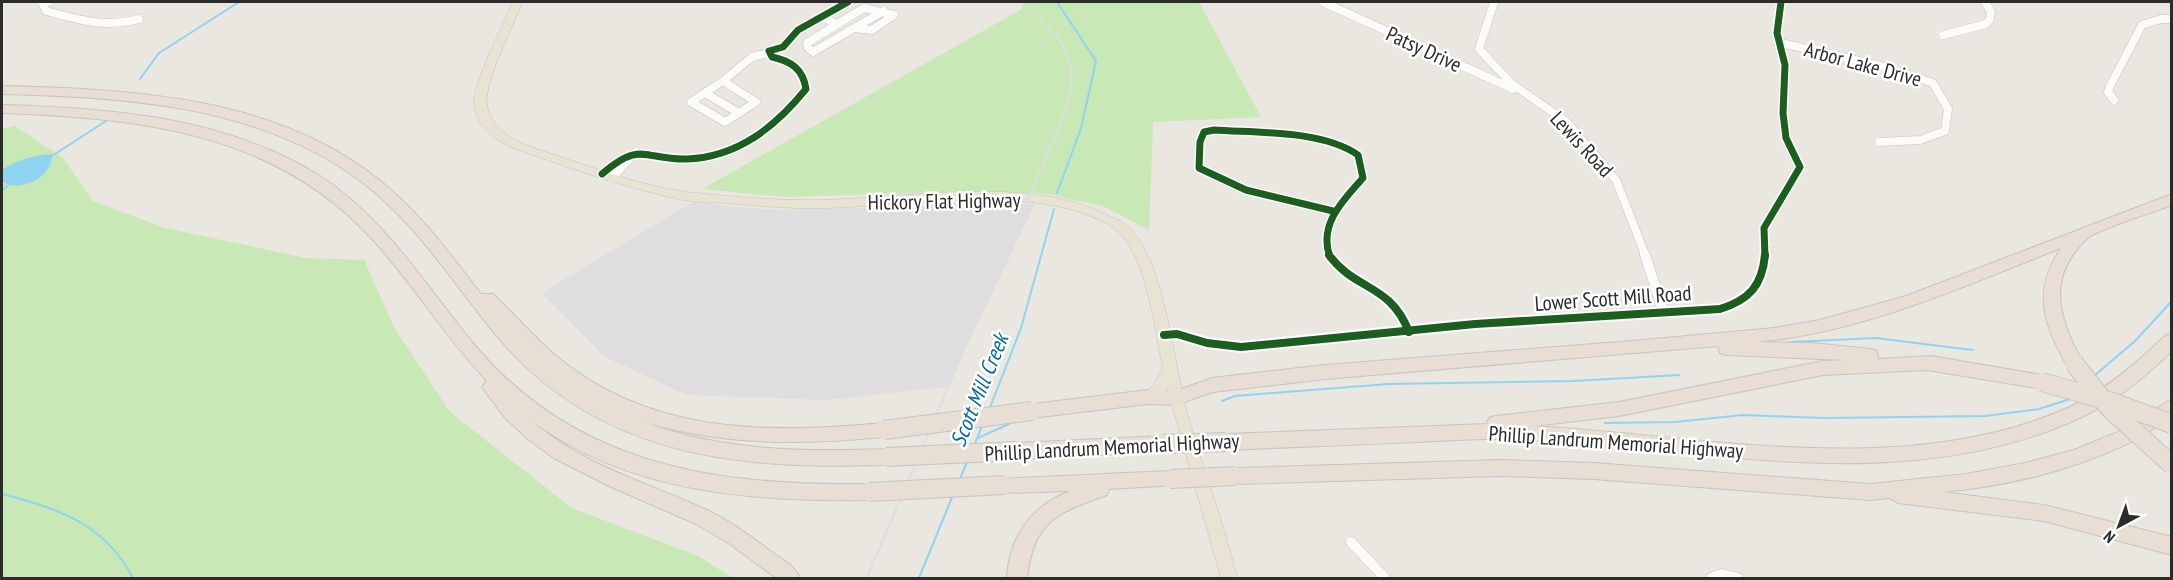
<svg xmlns="http://www.w3.org/2000/svg" width="2173" height="580" font-family="'PT Sans Narrow',sans-serif">
<style>
.industrial{fill:#e0dddf}
.green{fill:#c8e8b6}
.water{fill:#8ed4f2}
.lines{fill:none;stroke-linecap:round;stroke-linejoin:round}
.stream{stroke:#8ed4f2;stroke-width:2}
.street-far1-casing{stroke:#c3c2c2;stroke-width:9}
.street-casing{stroke:#c3c2c2;stroke-width:11}
.primary-casing{stroke:#c5c4c1;stroke-width:1}
.highway-casing{stroke:#c5c4c1;stroke-width:2}
.street-far1{stroke:#fcfbfa;stroke-width:8}
.street{stroke:#fcfbfa;stroke-width:10}
.primary{fill:#e8e3d2;fill-rule:evenodd}
.highway{fill:#e9ded3;fill-rule:evenodd}
.rail{stroke:#dddedf;stroke-width:2}
.highway-bridge-casing{stroke:#c5c4c1;stroke-width:20;stroke-linecap:butt}
.highway-bridge{stroke:#e9ded3;stroke-width:18}
.cycleway-far1-casing{stroke:#fff;stroke-width:10}
.cycleway-casing{stroke:#fff;stroke-width:12}
.cycleway-far1{stroke:#1b5e20;stroke-width:7}
.cycleway{stroke:#1b5e20;stroke-width:8}
.labels{text-anchor:middle;dominant-baseline:central;stroke-width:5;stroke-linejoin:round;paint-order:stroke}
.street-label{font-size:21px;fill:#2b2b2b;stroke:#fff}
.water-label{font-size:22px;font-style:italic;fill:#0268a9;stroke:#fff}
</style>
<rect width="100%" height="100%" fill="#eae6e0"/>
<path class="industrial" d="M696 200 729 207 779 210 902 207 944 203 1035 204 947 387 827 400 687 395 605 357 542 293Z"/>
<path class="green" d="M1024 2H1199L1261 117 1153 122 1149 230 1105 207 1048 194 974 191 785 197 702 189 1022 9Z
M15 126 63 158 93 201 165 228 306 258 364 260 395 329 450 412 572 508 698 556 733 578H2V129Z"/>
<path class="water" d="M52 154C53 177 19 194 2 181V170C18 159 33 156 52 154Z"/>
<g class="lines">
<path class="stream" d="M1057 2 1096 61 1081 128 1057 193
M140 79 159 53 239 2
M52 156 106 121
M2 190 10 184
M1791 342 1875 338 1973 350
M2094 376 2135 341 2172 301
M1222 401 1235 396 1388 384 1573 381 1679 375
M989 410 1021 328 1054 209
M1605 423 1675 422 1743 415 1823 418 1985 416 2039 409 2070 399
M978 438 1009 424
M974 446 982 426
M960 479 967 462
M2 494C58 508 105 524 133 578
M919 578 953 495"/>
<defs>
<path id="street-far1" d="M48 2 43 4 46 11C81 20 103 28 139 19
M1323 2 1513 89
M1494 2 1479 49 1512 84 1567 122 1616 180 1646 257
M864 8 894 15 872 30 854 28 813 52 808 48 807 43Z
M822 16 835 24
M854 28 884 11
M1943 35 1986 24 1990 19 1991 12 1985 2
M1781 43 1885 67 1933 83 1948 109 1945 131 1920 140 1879 142
M723 81 756 102 725 122 691 102Z
M723 81 752 57 768 53
M705 93 739 113
M2114 100 2108 92 2110 86 2142 25 2161 19H2172
M602 174C641 140 644 160 687 159 738 157 775 127 806 89 803 69 791 61 772 57L769 51 783 47 798 30 848 2
M612 178 636 152
M1330 257C1318 225 1343 200 1363 178L1358 155C1322 130 1257 133 1214 130L1204 132 1200 142 1199 168 1246 190 1333 211
M1765 257 1764 228 1800 167 1786 138 1783 113 1785 65 1777 33 1781 2"/>
<path id="street" d="M1329 255C1355 291 1390 283 1409 332
M1645 255 1664 313
M1164 335 1177 334 1207 343 1241 347 1475 324 1720 309C1749 300 1762 286 1765 255
M1351 542 1385 578
M1711 578 1722 574 1738 578"/>
<path id="primary" d="M513 2H523C514 23 483 85 487 105 493 138 531 147 558 156 600 170 643 186 687 192 723 196 761 199 797 200 889 202 1024 172 1107 215 1114 218 1122 221 1128 226 1165 261 1173 361 1187 412 1202 468 1224 522 1237 578H1221L1167 388C1162 396 1153 404 1143 401L1141 397 1154 384 1163 369C1155 333 1146 251 1115 229 1036 176 886 212 795 208 772 207 748 205 725 203 711 202 696 202 683 200 636 190 592 176 547 160 520 151 476 139 474 103 473 83 504 23 513 2Z"/>
<path id="highway" d="M2 86C130 89 274 96 378 179 419 211 450 254 481 294H493C520 320 545 350 576 371 667 435 778 433 884 423L890 425 893 430 890 435 884 437C801 445 722 446 641 421 719 451 804 452 886 449L893 452 895 457 893 462 886 465C734 470 593 456 491 329 447 274 408 212 348 172 247 104 120 97 2 94Z
M2 105C111 108 226 117 320 176 382 216 423 281 468 337 571 466 714 486 869 484L876 486 879 492 876 498 869 500C753 502 627 493 531 420 581 465 649 483 709 511 731 522 751 536 770 551 781 558 795 566 800 578H776L730 544 696 524 609 486 554 458 529 440 505 418 482 387 487 381C445 337 414 285 373 240 275 132 140 118 2 113Z
M2172 194V205C2157 211 2097 230 2089 237 2045 276 2058 318 2083 363L2080 368H2068C2044 323 2031 293 2061 248 1963 287 1864 332 1757 342L1811 343 1871 349 1877 351 1878 359 1931 356 2042 375 2048 377 2051 382 2048 387 2042 389 1927 370 1823 375 1619 416 1534 426C1708 436 1907 481 2072 406 2107 389 2138 362 2166 335L2172 334V351C2146 376 2118 400 2086 415 1906 502 1700 446 1510 439 1479 438 1448 441 1417 442 1353 445 1290 447 1226 450L1219 447 1217 442 1219 437 1226 434 1487 424 1489 418 1495 416 1619 402 1823 361 1846 360 1726 355 1720 353 1718 346 1325 379 1213 392 1176 405 1148 404 1032 418 1026 416 1023 411 1026 406 1032 404 1148 390 1176 391 1212 378 1325 365 1632 341 1774 328 1820 320 1906 296Z
M2172 399V416C2158 425 2144 436 2129 443 2071 471 2007 486 1943 492L2044 505 2172 537V555L2044 521 1898 503 1890 498 1870 500 1594 479 1499 476 1235 484 1228 482 1226 476 1228 470 1235 468 1499 460 1594 463 1870 484 1966 474 2025 463 2074 450 2118 432Z
M1162 436 1169 439 1171 444 1169 449 1162 452 1017 459 1010 456 1008 451 1010 446 1017 443Z
M1170 471 1177 473 1179 479 1177 485 1109 489 1107 495C1056 513 1034 521 1027 578H1007C1009 537 1031 506 1070 491L1004 493 997 491 994 485 997 479Z"/>
</defs>
<use href="#street-far1" class="street-far1-casing"/>
<use href="#street" class="street-casing"/>
<use href="#primary" class="primary-casing"/>
<use href="#highway" class="highway-casing"/>
<use href="#street-far1" class="street-far1"/>
<use href="#street" class="street"/>
<use href="#primary" class="primary"/>
<use href="#highway" class="highway"/>
<path class="rail" d="M867 578 1066 110C1075 77 1075 54 1049 29 1041 21 1034 14 1031 2"/>
<defs>
<path id="highway-bridge" d="M2074 363 2110 409 2172 465
M2042 382 2112 402 2172 424
M884 430 1032 411
M1162 444 1226 442
M886 457 1017 451
M1170 479 1235 476
M869 492 1004 485"/>
</defs>
<use href="#highway-bridge" class="highway-bridge-casing"/>
<use href="#highway-bridge" class="highway-bridge"/>
<defs>
<path id="cycleway-far1" d="M602 174C641 140 644 160 687 159 738 157 775 127 806 89 803 69 791 61 772 57L769 51 783 47 798 30 848 2
M1330 257C1318 225 1343 200 1363 178L1358 155C1322 130 1257 133 1214 130L1204 132 1200 142 1199 168 1246 190 1333 211
M1765 257 1764 228 1800 167 1786 138 1783 113 1785 65 1777 33 1781 2"/>
<path id="cycleway" d="M1329 255C1355 291 1390 283 1409 332
M1164 335 1177 334 1207 343 1241 347 1475 324 1720 309C1749 300 1762 286 1765 255"/>
</defs>
<use href="#cycleway-far1" class="cycleway-far1-casing"/>
<use href="#cycleway" class="cycleway-casing"/>
<use href="#cycleway-far1" class="cycleway-far1"/>
<use href="#cycleway" class="cycleway"/>
</g>
<g class="labels">
<g class="street-label">
<text transform="translate(1424 49) rotate(25)">Patsy Drive</text>
<text transform="translate(1863 64) rotate(15)">Arbor Lake Drive</text>
<text transform="translate(1582 144) rotate(47)">Lewis Road</text>
<text transform="translate(944 201) rotate(-1)">Hickory Flat Highway</text>
<text transform="translate(1613 298) rotate(-4)">Lower Scott Mill Road</text>
<text transform="translate(1616 442) rotate(4)">Phillip Landrum Memorial Highway</text>
<text transform="translate(1112 447) rotate(-3)">Phillip Landrum Memorial Highway</text>
</g>
<g class="water-label">
<text transform="translate(979 390) rotate(-68)">Scott Mill Creek</text>
</g>
</g>
<rect width="2173" height="580" fill="none" stroke="#2b2b2b" stroke-width="6"/>
<g transform="translate(2119 526) rotate(221)" stroke="#ffffff" stroke-width="4.5" paint-order="stroke">
<path d="M0-4.5L10 22L0 15L-10 22Z" fill="#2b2b2b"/>
<text y="-9" font-size="16" font-weight="bold" text-anchor="middle" fill="#2b2b2b">N</text>
</g>
</svg>
